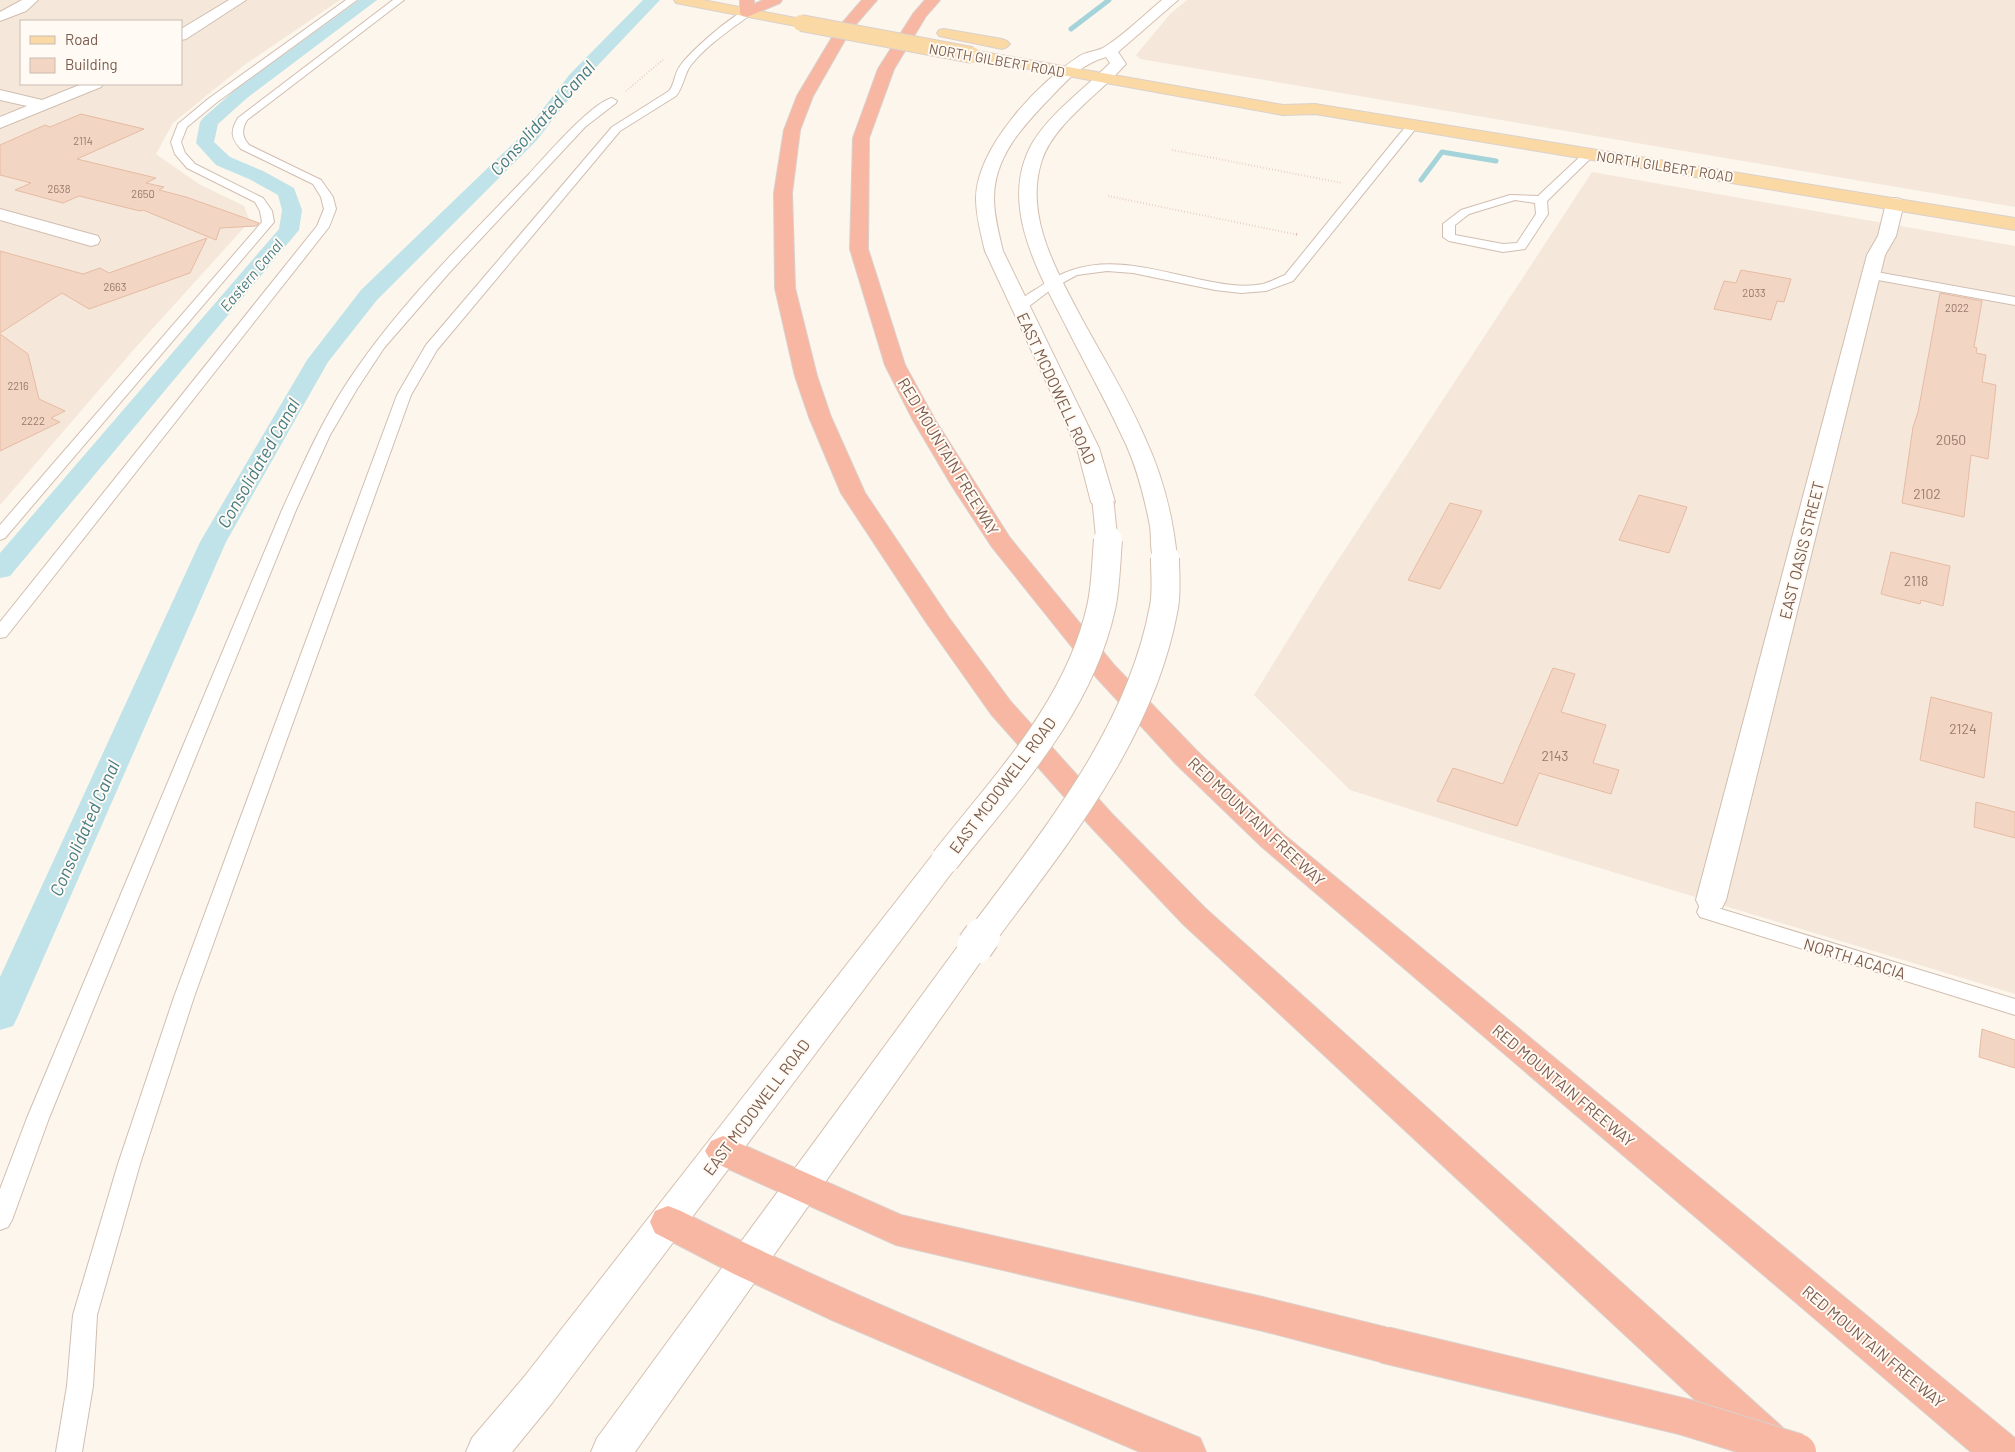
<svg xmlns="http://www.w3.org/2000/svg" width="2015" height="1452" font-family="Barlow,sans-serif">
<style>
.residential{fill:#f5e8da;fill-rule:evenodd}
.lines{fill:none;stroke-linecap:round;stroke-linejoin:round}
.stream{stroke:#a5d3da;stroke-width:5}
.canal{fill:#bfe3e8;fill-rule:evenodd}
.building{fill:#f3d5c3;stroke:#e6bba3}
.lane-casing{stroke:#d1beb0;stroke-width:2}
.street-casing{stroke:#d1beb0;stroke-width:2}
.secondary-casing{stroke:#d6c0b0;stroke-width:2}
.primary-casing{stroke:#dad1cd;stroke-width:2}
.highway-casing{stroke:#dad1cd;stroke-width:2}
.path-far1{stroke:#d9b8a5;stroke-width:2;stroke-dasharray:0.5 2.5;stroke-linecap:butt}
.path{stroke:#d9b8a5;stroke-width:2.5;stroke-dasharray:1 3;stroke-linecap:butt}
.lane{fill:#fff;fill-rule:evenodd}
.street{fill:#fff;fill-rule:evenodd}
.secondary{fill:#fff;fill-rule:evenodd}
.primary{fill:#fbd9a5;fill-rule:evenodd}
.highway{fill:#f7b7a3;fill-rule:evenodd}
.secondary-bridge-far2-casing{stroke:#d6c0b0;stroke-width:23;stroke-linecap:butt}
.secondary-bridge-far1-casing{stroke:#d6c0b0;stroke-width:30;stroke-linecap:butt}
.secondary-bridge-casing{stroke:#d6c0b0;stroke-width:38;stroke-linecap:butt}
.primary-bridge-casing{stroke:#dad1cd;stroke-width:18;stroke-linecap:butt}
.highway-bridge-casing{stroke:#dad1cd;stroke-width:38;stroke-linecap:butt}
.secondary-bridge-far2{stroke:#fff;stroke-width:21}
.secondary-bridge-far1{stroke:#fff;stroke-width:28}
.secondary-bridge{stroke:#fff;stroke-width:36}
.primary-bridge{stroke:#fbd9a5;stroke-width:16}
.highway-bridge{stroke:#f7b7a3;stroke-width:36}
.labels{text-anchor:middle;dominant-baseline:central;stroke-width:4;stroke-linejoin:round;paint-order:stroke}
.far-number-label{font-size:11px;fill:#987a6a}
.far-street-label{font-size:14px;fill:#7a5c4d;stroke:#fffaf3}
.number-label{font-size:14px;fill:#987a6a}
.far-water-label{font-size:15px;font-style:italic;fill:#437c86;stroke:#fffaf3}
.street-label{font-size:16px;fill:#7a5c4d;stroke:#fffaf3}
.water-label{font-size:18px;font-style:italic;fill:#437c86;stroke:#fffaf3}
</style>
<rect width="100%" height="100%" fill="#fdf6ec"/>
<path class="residential" d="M0 0H340L243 66 173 123 156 154 199 184 244 206 250 221 136 347 0 505ZM21 21H181V84H21Z
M1187 0H2015V207L1140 59 1136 55 1170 14Z
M1592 172 2015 246V994L1488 834 1350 790 1254 695 1323 583Z"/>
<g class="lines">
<path class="stream" d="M1071 29 1109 0
M1421 180 1442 152 1496 161"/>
<path class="canal" d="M359 0H377L247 98 218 124 214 142 230 157 263 171 294 188 302 210 299 230 10 576 0 578V553L279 229 282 210 278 195 249 179 216 165 196 143 200 122 203 118 235 90Z
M643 0H660L582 82 537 140 377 300 328 362 226 542 18 1016 13 1026 0 1030V977L200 542 307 360 361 290 525 132 570 74Z"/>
</g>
<path class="building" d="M81 114 144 129 77 159 156 178 146 183 164 187 159 190 186 197 259 223 256 226 220 228 216 240 143 210 140 211 79 196 63 203 15 190 31 183 0 175V145L45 125 50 127Z
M207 238 190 273 89 309 62 293 0 333V251L83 274 100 268 109 273Z
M1741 270 1791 279 1784 302 1777 301 1771 320 1714 309 1724 281 1736 283Z
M1940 293 1982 301 1974 347 1977 348 1976 353 1986 355 1982 382 1996 385 1988 459 1971 455 1964 517 1902 503 1913 427 1918 412Z
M0 334 28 354 39 399 65 411 51 418 60 422 0 451Z
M1639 495 1687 507 1669 553 1619 540Z
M1450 503 1482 511 1474 527 1440 589 1408 580Z
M1891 552 1950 566 1943 606 1921 600 1920 604 1881 594Z
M1553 668 1575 674 1561 712 1606 725 1593 763 1619 770 1611 794 1539 773 1517 826 1437 801 1453 768 1503 784Z
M1931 697 1992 713 1984 778 1920 760Z
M1976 802 2015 812V838L1974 827Z
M1982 1029 2015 1040V1068L1979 1057Z"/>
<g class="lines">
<defs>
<path id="lane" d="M346 0H357L216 103 187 127 181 142 185 153 195 164 263 198 272 211 274 222 5 538 0 540V525L262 222 260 211 255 202 187 168 175 154 171 142 178 124 208 99Z
M393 0H404L247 120C242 129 241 136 249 145L321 180 333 197 336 209 329 227 6 637 0 638V622L317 226 324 209 321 197 313 184 241 149C231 138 230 131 238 118Z
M747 10 750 11V15C730 30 707 45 691 65 684 74 684 86 676 96L620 131 437 350 411 395 194 997 140 1164 97 1315 93 1386 82 1452H56L67 1386 73 1315 118 1164 174 997 397 395 426 345 612 127 669 91C675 84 674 74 680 66 690 52 731 15 747 10Z
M612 98 617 101 616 103 585 127 449 273 384 348 357 389 330 435 296 510 49 1118 12 1220 8 1227 0 1230V1189L27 1118 282 510C301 469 319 427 343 389 394 309 464 242 529 174 545 157 591 103 612 98Z
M1413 122 1417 123 1418 125 1417 127 1293 281 1266 291 1241 293 1215 290 1133 273 1107 271 1077 275 1053 288 1024 310H1016L1014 307C1020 298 1032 292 1041 286 1093 249 1145 268 1202 280 1222 284 1243 288 1263 284 1270 282 1278 278 1285 275L1397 137 1409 123Z
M1589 151 1593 152 1594 154 1593 156 1547 201 1548 214 1525 249 1503 252 1449 241 1443 237V224L1461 210 1510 195 1538 196 1585 152ZM1515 200 1535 203 1536 214 1517 243 1503 244 1455 235V225L1469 214Z
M1871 271 2015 297V305L1867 278 1865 275Z
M1711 893 1718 895 1721 900 1718 908 2015 999V1015L1700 917 1697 912 1704 895Z"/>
<path id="street" d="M22 0H38L26 11 0 21V12Z
M229 0H246L186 39 181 40V29Z
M82 84H103L101 87 0 128V117L27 106 0 100V90L42 100Z
M1895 198 1901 199 1904 203 1896 236 1885 255 1726 900 1722 908 1711 911 1700 908 1696 900 1867 255 1878 236 1886 203 1889 199Z
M0 209 98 236 100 240 98 244 91 246 0 220Z"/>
<path id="secondary" d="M1162 0H1178L1118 52 1126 64 1123 67C1098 95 1054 124 1042 160 1023 216 1058 273 1083 321 1104 359 1128 398 1145 438 1163 477 1173 516 1177 558L1174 563 1165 565 1156 563C1149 553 1152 538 1150 526 1144 495 1136 464 1122 436 1105 399 1085 364 1067 328 1039 273 997 203 1033 142 1052 111 1085 89 1110 63L1106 57C1082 64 1068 79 1051 97 1024 125 994 156 994 198 994 216 999 234 1003 251L1099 448 1115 502 1111 507 1103 509 1095 507 1091 502 1077 448 985 251C981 234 976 216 976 198 977 147 1037 84 1078 57 1086 51 1098 52 1106 46 1126 33 1144 15 1162 0Z
M945 850 956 853 960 860 956 867 552 1403 512 1452H466L472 1438 524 1377 934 853Z
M975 934 986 938 991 946 986 954 635 1452H591L597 1438 964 938Z"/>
<path id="primary" d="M674 0H703L801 19 806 20 808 23 806 26 801 27 681 4 676 3Z
M944 29 1002 39 1007 41 1010 44 1007 47 1002 49 939 36 937 33 939 30Z
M972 50 1283 105 1315 104 2015 218V230L1315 114 1283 115 967 58 964 55 967 52Z"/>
<path id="highway" d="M740 0H754V4L763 0H782L780 3 747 17 742 16 740 13Z
M862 0H877L850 31 813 96 800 130 792 193 795 288 817 376 831 417 865 493 949 618 1011 702 1112 814 1205 908 1782 1427 1788 1441 1783 1452H1751L1183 924 1092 828 991 714 926 622 841 493 809 417 795 376 775 288 774 193 784 130 797 96 837 29Z
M925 0H940L926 16 894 69 869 138 868 249 905 365 935 420 1010 538 1114 665 1196 750 1282 833 2015 1438V1452H1971L1262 847 1176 764 1096 677 992 547 952 486 913 420 885 365 850 249 853 138 878 69 913 14Z
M723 1136 901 1215 1263 1297 1385 1327 1399 1333 1404 1345 1399 1357 1385 1363 1263 1331 896 1245 711 1161 705 1151 711 1141Z
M668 1206 681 1211C849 1297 1026 1366 1200 1438L1206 1452H1140L832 1320 734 1274 655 1233 650 1222 655 1211Z"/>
</defs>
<use href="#lane" class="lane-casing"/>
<use href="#street" class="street-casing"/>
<use href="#secondary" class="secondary-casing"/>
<use href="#primary" class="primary-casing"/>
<use href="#highway" class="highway-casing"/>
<path class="path-far1" d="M626 91 665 58
M1172 150 1342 183
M1108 196 1299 235"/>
<path class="path" d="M1296 234 1299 235"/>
<use href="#lane" class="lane"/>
<use href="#street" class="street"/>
<use href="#secondary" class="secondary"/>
<use href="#primary" class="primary"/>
<use href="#highway" class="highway"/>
<defs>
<path id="secondary-bridge-far2" d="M1103 502 1107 541"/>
<path id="secondary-bridge-far1" d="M945 860C1006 783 1079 707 1101 608 1106 586 1106 562 1108 540
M981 937C1056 836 1141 734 1164 607 1167 591 1165 574 1165 558"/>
<path id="secondary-bridge" d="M975 946 982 936"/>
<path id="primary-bridge" d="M801 23 972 55"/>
<path id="highway-bridge" d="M1385 1345 1685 1417 1798 1452"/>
</defs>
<use href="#secondary-bridge-far2" class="secondary-bridge-far2-casing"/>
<use href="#secondary-bridge-far1" class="secondary-bridge-far1-casing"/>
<use href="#secondary-bridge" class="secondary-bridge-casing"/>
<use href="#primary-bridge" class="primary-bridge-casing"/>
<use href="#highway-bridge" class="highway-bridge-casing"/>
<use href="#secondary-bridge-far2" class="secondary-bridge-far2"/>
<use href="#secondary-bridge-far1" class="secondary-bridge-far1"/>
<use href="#secondary-bridge" class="secondary-bridge"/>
<use href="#primary-bridge" class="primary-bridge"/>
<use href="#highway-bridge" class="highway-bridge"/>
</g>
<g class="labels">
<g class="far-number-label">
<text x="83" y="140">2114</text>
<text x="59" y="188">2638</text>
<text x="143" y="193">2650</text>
<text x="115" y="286">2663</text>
<text x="1754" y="292">2033</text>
<text x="1957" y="307">2022</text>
<text x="18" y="385">2216</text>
<text x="33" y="420">2222</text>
</g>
<g class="far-street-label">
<text transform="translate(997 60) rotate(10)">NORTH GILBERT ROAD</text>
<text transform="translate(1665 166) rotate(9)">NORTH GILBERT ROAD</text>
</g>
<g class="number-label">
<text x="1951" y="439">2050</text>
<text x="1927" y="493">2102</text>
<text x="1916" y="580">2118</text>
<text x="1963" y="728">2124</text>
<text x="1555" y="755">2143</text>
</g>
<g class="far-water-label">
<text transform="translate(251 275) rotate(-50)">Eastern Canal</text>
</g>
<g class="street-label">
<text transform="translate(1057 388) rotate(65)">EAST MCDOWELL ROAD</text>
<text transform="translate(949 456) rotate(59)">RED MOUNTAIN FREEWAY</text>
<text transform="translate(1801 550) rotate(-76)">EAST OASIS STREET</text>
<text transform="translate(1002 785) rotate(-53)">EAST MCDOWELL ROAD</text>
<text transform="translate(1257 821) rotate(43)">RED MOUNTAIN FREEWAY</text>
<text transform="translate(1855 958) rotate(17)">NORTH ACACIA</text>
<text transform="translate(1564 1085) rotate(40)">RED MOUNTAIN FREEWAY</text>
<text transform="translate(756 1107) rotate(-53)">EAST MCDOWELL ROAD</text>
<text transform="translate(1874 1346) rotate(40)">RED MOUNTAIN FREEWAY</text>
</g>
<g class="water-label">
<text transform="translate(542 118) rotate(-48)">Consolidated Canal</text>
<text transform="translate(258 463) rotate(-60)">Consolidated Canal</text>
<text transform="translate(84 828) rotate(-66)">Consolidated Canal</text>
</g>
</g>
<rect x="20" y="20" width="162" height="65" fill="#fffaf3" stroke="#cabbb1"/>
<rect x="30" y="36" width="25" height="8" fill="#fbd9a5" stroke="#cabbb1"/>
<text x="65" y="45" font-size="15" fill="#7a5c4d">Road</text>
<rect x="30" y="58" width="25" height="15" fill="#f3d5c3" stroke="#cabbb1"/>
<text x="65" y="70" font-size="15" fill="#7a5c4d">Building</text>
</svg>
